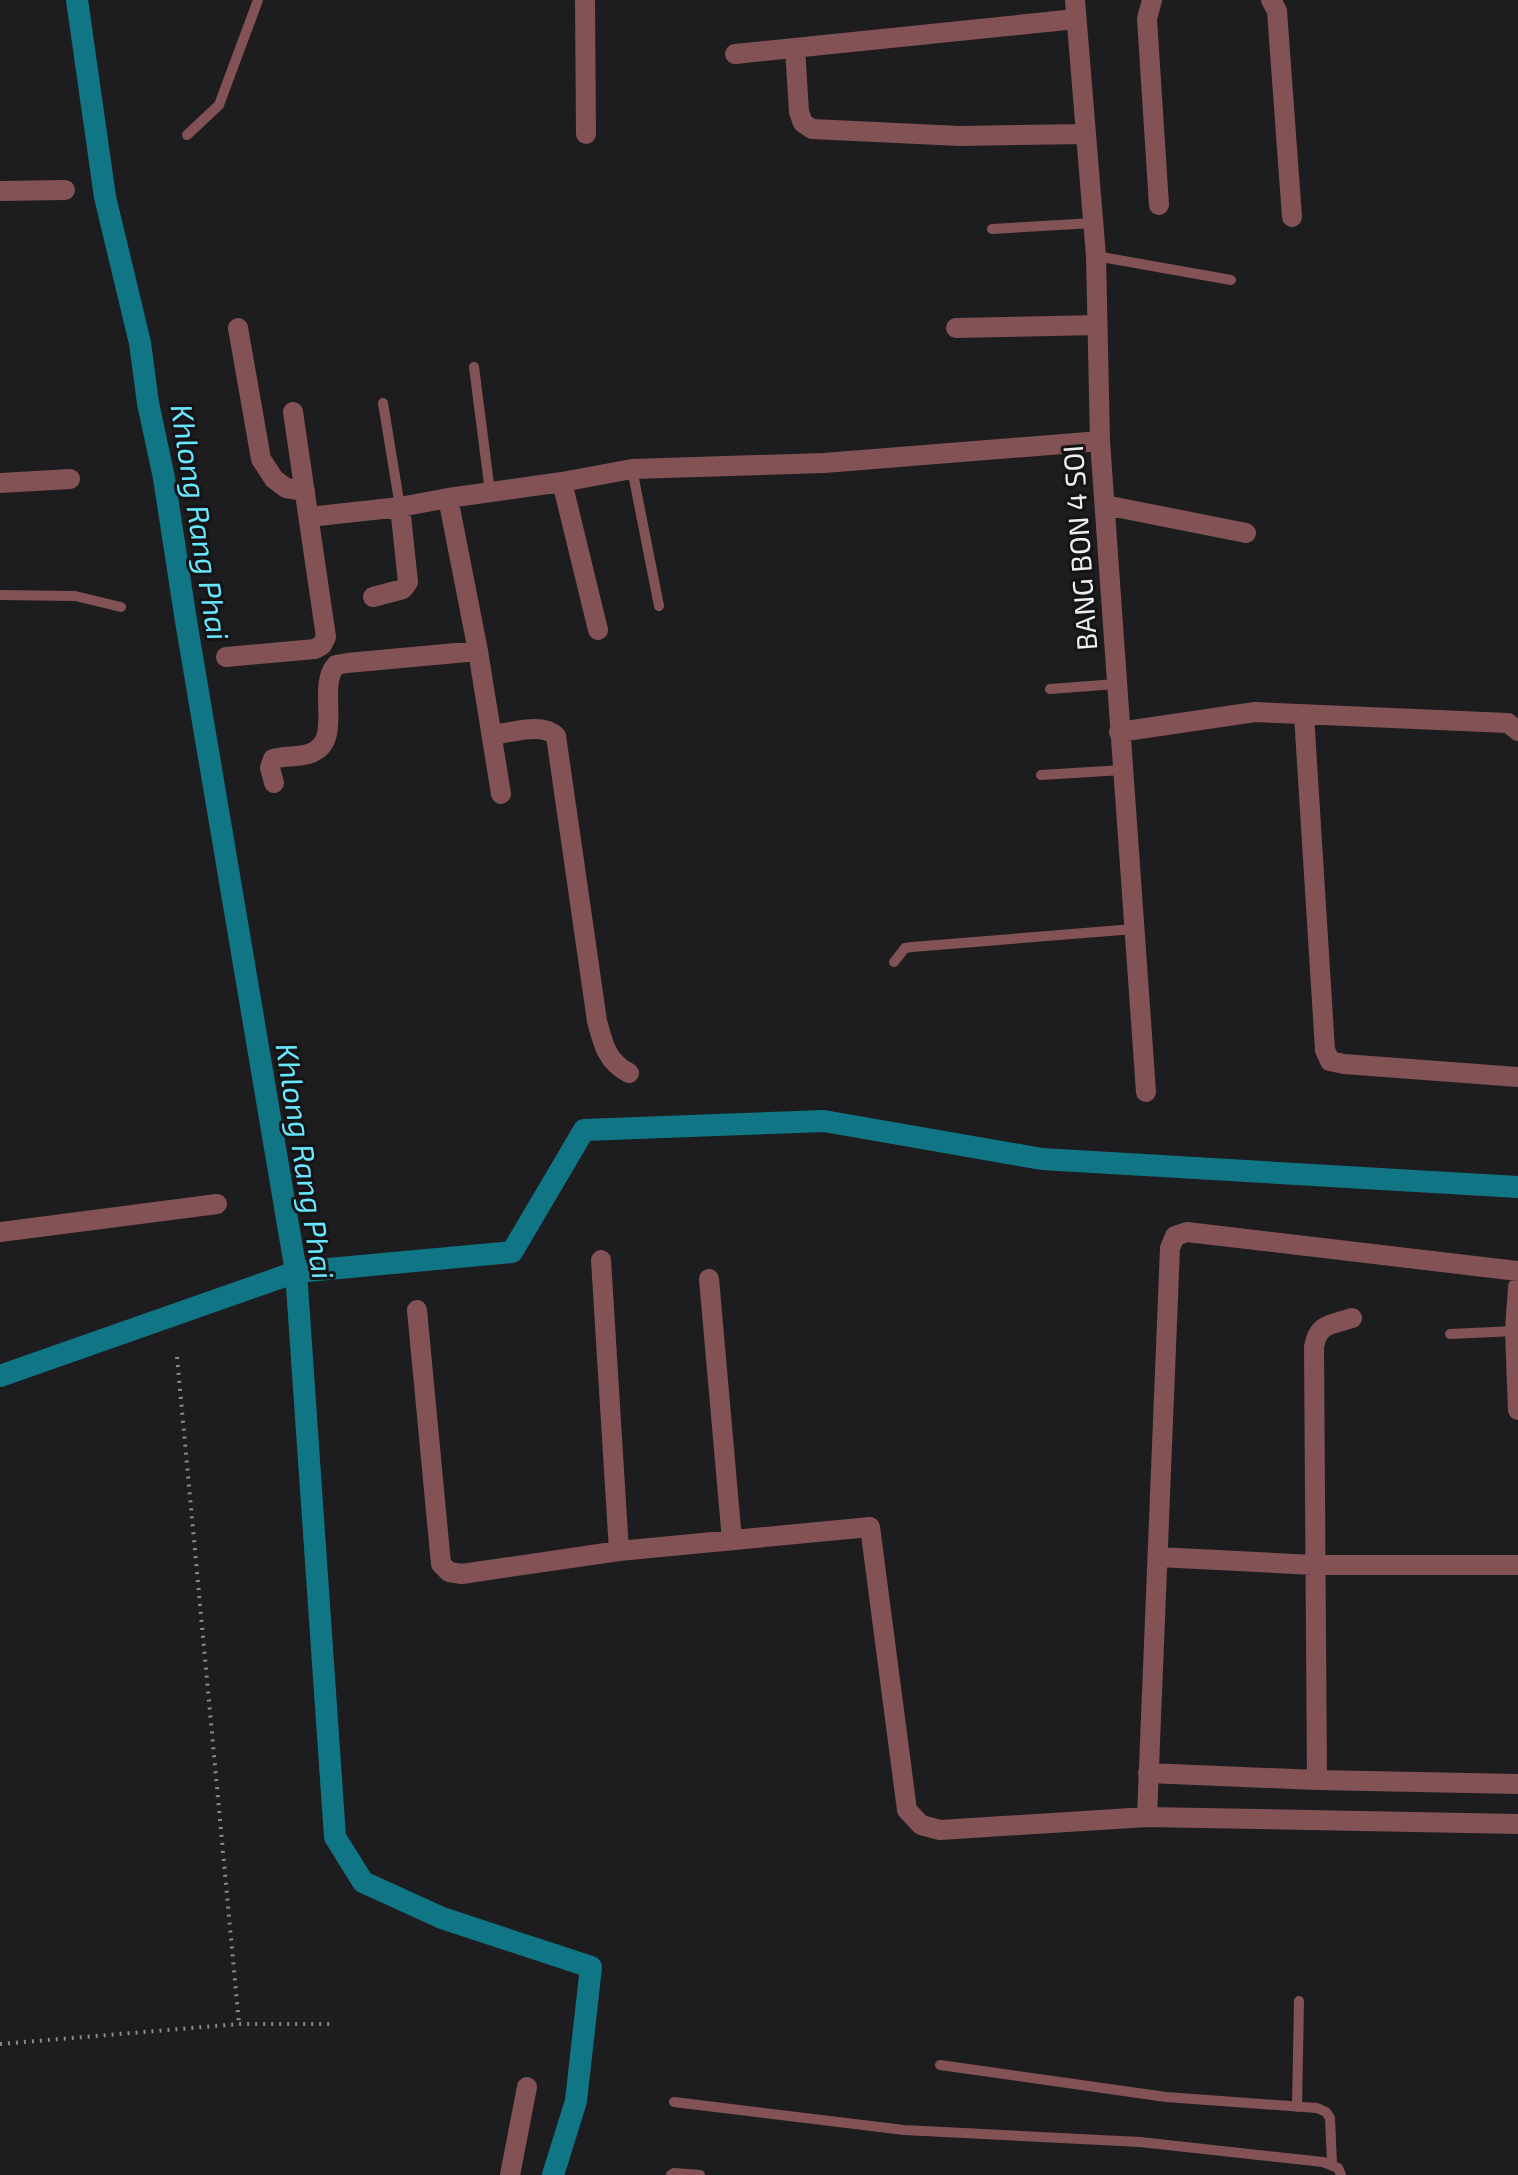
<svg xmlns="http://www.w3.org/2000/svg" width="1518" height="2175" font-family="'Exo 2',sans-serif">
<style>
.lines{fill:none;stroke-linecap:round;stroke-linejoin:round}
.canal{stroke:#107685;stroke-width:22}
.path{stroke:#8b8b8e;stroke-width:4;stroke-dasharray:2 6;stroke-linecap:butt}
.service{stroke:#835254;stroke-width:10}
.minor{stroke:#835254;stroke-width:20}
.labels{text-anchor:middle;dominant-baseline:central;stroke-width:6;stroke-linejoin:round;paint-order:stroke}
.street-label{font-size:28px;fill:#eeeef0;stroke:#141417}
.water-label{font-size:30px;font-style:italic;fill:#67e8fe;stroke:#141417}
</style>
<rect width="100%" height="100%" fill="#1d1d20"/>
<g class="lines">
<path class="canal" d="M77 0 105 197 140 343 148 403 164 478 186 621 296 1272 335 1837 363 1882 442 1918 591 1967 576 2101 553 2175
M0 1376 296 1272 512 1252 584 1130 824 1121 1042 1159 1518 1187"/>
<path class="path" d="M177 1357 239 2024
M0 2044 239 2024H335"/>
<path class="service" d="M187 135 219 105 258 0
M992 229 1093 223
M1096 256 1231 280
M474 367 490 492
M383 403 400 507
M632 469 659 606
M0 595 75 596 121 607
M1050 689 1116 684
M1041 775 1123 770
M894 962 905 948 912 947 1134 929
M1450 1334 1515 1331
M940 2065 1166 2097 1317 2108 1326 2112 1330 2118 1332 2164
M674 2102 904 2130 1140 2142 1323 2162 1338 2168 1341 2175
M1297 2107 1299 2001
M671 2175 674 2173 700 2175"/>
<path class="minor" d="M585 0 586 134
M1075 0 1096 256 1100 441 1146 1092
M1152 0 1147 19 1159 205
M1271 0 1277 11 1292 217
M795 48 799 112 803 123 812 129 960 136 1086 134
M735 54 1076 19
M0 191 65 190
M238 328 261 459 274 479 286 488 305 491
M956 328 1097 325
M562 482 598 630
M0 483 70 479
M448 498 478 651 501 794
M1105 505 1246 533
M309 517 400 507 448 498 562 482 632 469 824 463 1100 441
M373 597 403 589 408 582 400 507
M226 657 315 649 322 645 326 637 293 412
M1304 715 1325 1050 1330 1061 1344 1064 1518 1077
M1119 732 1255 712 1508 723 1518 731
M492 735C511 733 542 722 556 736L597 1021C603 1044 607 1062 629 1073
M274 783 270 768 273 759C285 755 299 758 311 753 344 741 316 687 336 665L347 663 478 651
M0 1232 217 1204
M601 1260 619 1551
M709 1279 732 1540
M1518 1287 1515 1331 1518 1410
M417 1310 441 1564 449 1572 462 1574 619 1551 870 1527 907 1810 921 1825 940 1830 1147 1817 1518 1824
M1158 1557 1314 1565H1518
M1148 1773 1317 1780 1518 1784
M1317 1780 1314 1347C1318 1323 1331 1325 1352 1318
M1147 1817 1170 1248 1175 1236 1187 1232 1518 1271
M510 2175 527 2087"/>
</g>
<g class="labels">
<g class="street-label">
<text transform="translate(1079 548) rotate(-94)">BANG BON 4 SOI</text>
</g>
<g class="water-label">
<text transform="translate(201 522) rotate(81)">Khlong Rang Phai</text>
<text transform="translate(306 1161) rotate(81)">Khlong Rang Phai</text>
</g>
</g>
</svg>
